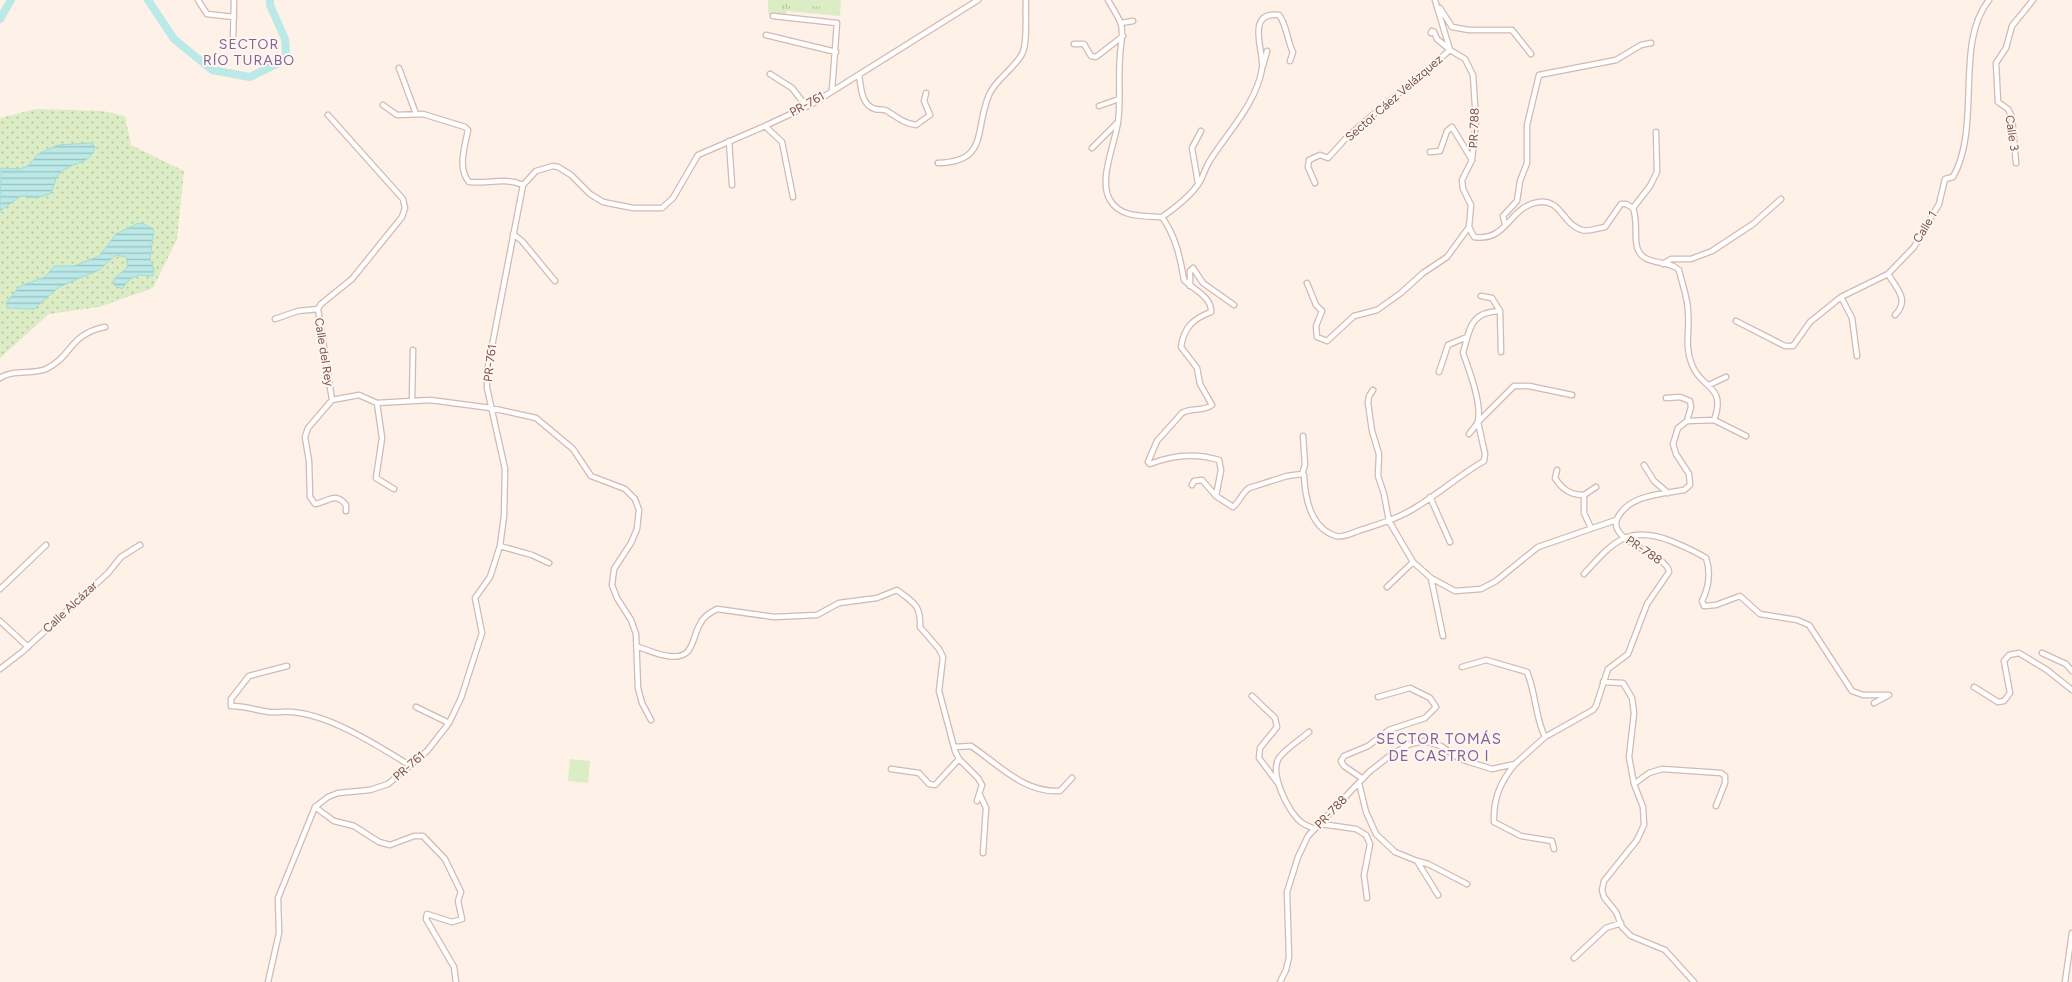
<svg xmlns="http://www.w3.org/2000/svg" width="2072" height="982" font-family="Figtree,sans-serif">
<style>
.grass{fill:url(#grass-dots)}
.park{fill:url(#park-tufts)}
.pitch{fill:#dcedc5}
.water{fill:url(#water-rules);stroke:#a0dcda}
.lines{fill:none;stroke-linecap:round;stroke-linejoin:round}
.river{stroke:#bae9e7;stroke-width:8}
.minor-casing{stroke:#d3b9af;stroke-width:7}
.minor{stroke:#fff;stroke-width:4.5}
.labels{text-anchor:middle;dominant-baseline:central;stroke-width:4;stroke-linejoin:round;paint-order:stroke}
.street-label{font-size:12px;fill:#7a524a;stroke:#fff6ef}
.neighbourhood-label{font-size:14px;letter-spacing:1px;fill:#80659d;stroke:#fff6ef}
.quarter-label{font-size:15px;letter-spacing:1px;fill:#80659d;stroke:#fff6ef}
</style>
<defs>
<pattern id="grass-dots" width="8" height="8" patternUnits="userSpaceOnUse" patternTransform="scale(1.25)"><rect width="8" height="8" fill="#dcedc5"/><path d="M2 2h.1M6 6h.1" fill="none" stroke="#b7c3a2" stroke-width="1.8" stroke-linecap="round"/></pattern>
<pattern id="park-tufts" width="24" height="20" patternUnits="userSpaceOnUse" patternTransform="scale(1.25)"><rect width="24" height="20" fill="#dcedc5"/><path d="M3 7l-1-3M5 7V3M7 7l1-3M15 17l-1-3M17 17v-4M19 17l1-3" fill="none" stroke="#b7c3a2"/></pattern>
<pattern id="water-rules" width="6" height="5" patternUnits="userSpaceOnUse" patternTransform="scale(1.25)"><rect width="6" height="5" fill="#bae9e7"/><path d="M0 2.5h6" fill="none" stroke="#9cbfbd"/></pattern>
</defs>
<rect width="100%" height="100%" fill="#fef1e8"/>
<path class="grass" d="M36 109 103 111 125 116 131 145 184 171 177 239 153 288 99 307 49 314 0 358V118Z"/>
<path class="park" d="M768 0H841L840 16 787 11 786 16 768 14Z"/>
<path class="pitch" d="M788 0H840V7L788 6Z
M570 759 590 761 588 783 568 781Z"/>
<path class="water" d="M89 143 95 146C93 164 72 162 61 172 54 178 55 187 50 194L35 198 21 196 0 211 1 168 19 169 28 166 38 154 58 145Z
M142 223 154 229 150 259 154 270 153 276 138 275 129 280 122 289 114 285V279L128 267 126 257 116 255 99 270 59 287 34 309 8 308 6 303 20 286 45 277 54 266H74L99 256 116 234 136 224Z"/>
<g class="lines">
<path class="river" d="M148 0 174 39 212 70 250 77 281 62 286 53 285 39 270 5V0
M0 19 11 0"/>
<defs>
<path id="minor" d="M198 0 207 14 234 17
M1108 0C1112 7 1118 16 1121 24 1124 35 1120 46 1120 57 1118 79 1121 101 1118 122 1115 144 1098 180 1110 200 1120 218 1144 216 1162 217 1176 237 1180 257 1184 280 1193 289 1212 297 1211 312 1193 319 1184 327 1181 347L1197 368 1200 384 1212 405C1203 412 1191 407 1182 413L1157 441 1148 462 1150 464C1172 455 1196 453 1219 460L1221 470 1216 496 1233 507C1240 501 1242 493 1249 488L1287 476 1302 474 1304 475C1305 498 1310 528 1336 536 1343 538 1352 533 1358 531 1379 524 1400 518 1418 506 1441 492 1461 474 1484 461L1485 454 1478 422 1514 386H1529L1572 395
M1435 0 1450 50 1465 59 1473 75 1476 121 1472 160 1462 180 1463 189 1471 205 1469 227 1474 237C1508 242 1509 206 1539 202 1561 199 1563 225 1582 230 1588 232 1598 228 1605 227L1621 204H1626L1633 208C1638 222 1634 234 1637 247 1642 267 1669 259 1679 270 1682 284 1688 298 1688 312 1690 332 1684 345 1692 365 1701 389 1727 385 1714 420
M1440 8 1452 27 1469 30H1512L1531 54
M773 16 837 23 832 90
M1121 23 1133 21
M766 35 836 52
M233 41 234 0
M1074 44H1084L1091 56 1096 57 1123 36
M1263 66 1267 51
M399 68 416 114
M770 74 792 88 806 106
M859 75C861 87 861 105 875 109 879 110 884 109 887 111 897 117 903 123 916 125L930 115 924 101 926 93
M383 105 397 115 423 114 465 127 468 130C465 146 457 168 469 182 488 184 506 177 523 185
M1099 106 1119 99
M328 115 403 199 405 208 402 217 352 279 321 304 318 309 332 400
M765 126 782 142 793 197
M729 141 732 185
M1092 148 1117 123
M1430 152 1440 151 1447 131 1452 127 1472 160
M938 163C989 162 974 130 989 95 995 80 1014 69 1022 54 1028 44 1025 12 1026 0
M2016 163 2012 117 2008 109 1998 102 1996 63 2006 48 2012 26 2033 0
M1198 183 1192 148 1201 131
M1315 183 1308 167 1309 160 1320 155 1328 158 1348 136 1450 50 1437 39 1434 32 1432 31 1431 33
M1633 208 1650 186 1657 172 1656 132
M1162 217C1175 208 1190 197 1199 183 1203 177 1205 169 1209 162 1227 133 1256 104 1262 69 1265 53 1244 11 1279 15 1287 25 1287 41 1293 52L1290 61
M1505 224 1503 216 1517 201 1520 181 1527 163V125L1539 75 1616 60 1641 45 1651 43
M513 234 522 241 555 281
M1663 264 1671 259H1691L1712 251 1753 224 1781 199
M1888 274C1897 289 1910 300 1895 315
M1307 283 1316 305 1322 311 1316 326 1317 337 1327 341 1354 316 1377 310 1401 293 1423 273 1447 257 1469 227
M1190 286V271L1193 268 1203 283 1234 305
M1481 296 1492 298 1500 311 1501 352
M1841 297 1852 318 1857 356
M275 319 298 311 318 309
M1736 321 1785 346H1793L1810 322 1841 297 1888 274 1914 247 1939 204 1945 179 1953 177C1982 126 1954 43 1989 0
M1439 372 1448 345 1467 337
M0 378C13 369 31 375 46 369 72 357 69 334 105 327
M1709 385 1726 377
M1373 390 1369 396 1368 403 1372 431 1379 454 1378 476 1384 494 1389 521 1413 562 1431 578 1443 636
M1666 398 1680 397 1690 401 1691 407 1687 421
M412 401 413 350
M377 403 382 438 376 478 394 489
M1469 434C1472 430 1477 425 1478 421 1482 403 1469 370 1463 353 1470 328 1470 312 1500 311
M1644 465 1654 481 1668 493
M1557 470 1555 478C1562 489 1570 495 1584 495
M1302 474 1305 465 1303 436
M1192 485 1194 481 1202 480 1216 496
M1430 497 1450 542
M346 511V505C335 491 328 502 315 504L310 497 309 461 305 437 308 428 332 400 359 395 377 403 430 400 491 408 536 418 573 449 591 476 625 489 635 499 639 510 637 529 631 543 614 569 612 585 617 598 631 620 636 634 638 688 642 703 651 720
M1591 528 1584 513V495L1596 487
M500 546 532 555 549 563
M1584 574C1612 543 1627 524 1671 541 1683 546 1695 551 1706 558 1711 573 1709 587 1702 601L1704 606 1716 605 1740 596 1760 614 1797 620 1809 625 1852 691 1863 695H1889L1874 703
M1431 578 1455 591 1481 589 1496 581 1538 547 1616 520
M1387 587 1413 562
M0 589 46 545
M0 621 28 647
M638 647C648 650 658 655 668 656 695 660 691 639 700 624 703 617 711 612 717 609L774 617 817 615 839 603 877 598 897 590C914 603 921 605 920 627L939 649 943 657 939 691 955 751 959 759 978 778 982 785 977 801
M2042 653 2066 664 2072 671
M287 666 249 676 231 699V706C245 706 255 710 269 712 276 713 284 711 292 712 331 715 378 746 411 766
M1462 667 1486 660 1527 672C1536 693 1535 717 1545 737
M0 669 22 652 108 573 121 557 140 545
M1603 682 1623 683 1632 698 1634 713 1629 757 1634 784 1643 807 1644 825 1637 840 1604 881 1602 890 1604 897 1616 912 1622 927 1631 936 1665 950 1694 982
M1974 687 1998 702 2004 701 2010 693 2004 661 2009 655 2019 653 2047 670 2072 690
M1252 696 1275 718 1277 727 1260 748 1259 758 1277 782
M416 707 449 723
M1309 732C1300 740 1286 748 1279 758 1269 773 1288 812 1301 822 1305 825 1310 827 1315 829
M954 747 971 746C999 765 1024 793 1060 791L1072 778
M1515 764C1501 781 1493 798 1494 822L1521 836 1552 841 1554 849
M891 769 919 773 929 784 935 785 959 759
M1363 779 1344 766 1341 761 1344 756 1368 746 1389 730 1425 718 1436 707 1430 698 1410 688 1378 697
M1359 783 1366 812 1376 834 1395 852 1417 861 1438 895
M1634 784 1649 773 1662 769 1721 773 1725 776V783L1716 806
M980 795 986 808 983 853
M315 807 334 821 354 826 379 842 390 845 414 836H423L445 859 461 892 458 901 462 919 452 922 427 914 426 919 454 967 456 982
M1321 824 1356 829 1366 835 1370 844 1364 875 1367 898
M1417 861 1428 864 1467 884
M1574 958 1606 928 1621 923
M268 982 279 933 278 898 315 807 328 797 338 793 370 790 388 784 427 751 449 723 461 698 482 633 475 598 490 577 500 546 504 516 505 469 487 388V372L523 185 536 171 553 166 558 167 571 175 590 194 603 202 633 208H662L673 198 698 155 765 126 812 104 978 0
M1280 982 1286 970 1289 957 1287 892 1298 857 1308 836 1369 772 1392 754 1410 744 1424 741 1441 746 1460 759 1492 769 1515 764 1545 737 1593 710 1596 706 1608 669 1628 654 1647 604 1669 572C1668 554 1604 541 1618 517 1630 495 1661 494 1684 490L1690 485 1689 474 1676 454 1673 444 1678 428 1687 421 1714 420 1746 436
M2065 982 2072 933"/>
</defs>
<use href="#minor" class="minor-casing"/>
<use href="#minor" class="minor"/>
</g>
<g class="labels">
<g class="street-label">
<text transform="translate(1394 98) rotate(-41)">Sector Cáez Velázquez</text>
<text transform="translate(807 104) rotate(-29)">PR-761</text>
<text transform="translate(1474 128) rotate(-88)">PR-788</text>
<text transform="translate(2012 133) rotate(82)">Calle 3</text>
<text transform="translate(1925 227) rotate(-59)">Calle 1</text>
<text transform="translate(324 352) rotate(81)">Calle del Rey</text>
<text transform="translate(490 363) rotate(-83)">PR-761</text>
<text transform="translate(1644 550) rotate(34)">PR-788</text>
<text transform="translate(70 607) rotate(-43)">Calle Alcázar</text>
<text transform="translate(409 766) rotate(-41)">PR-761</text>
<text transform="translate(1331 812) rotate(-46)">PR-788</text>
</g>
<g class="neighbourhood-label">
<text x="249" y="44">SECTOR<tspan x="249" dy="16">RÍO TURABO</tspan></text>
</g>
<g class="quarter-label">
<text x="1439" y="739">SECTOR TOMÁS<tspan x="1439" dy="17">DE CASTRO I</tspan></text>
</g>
</g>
</svg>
